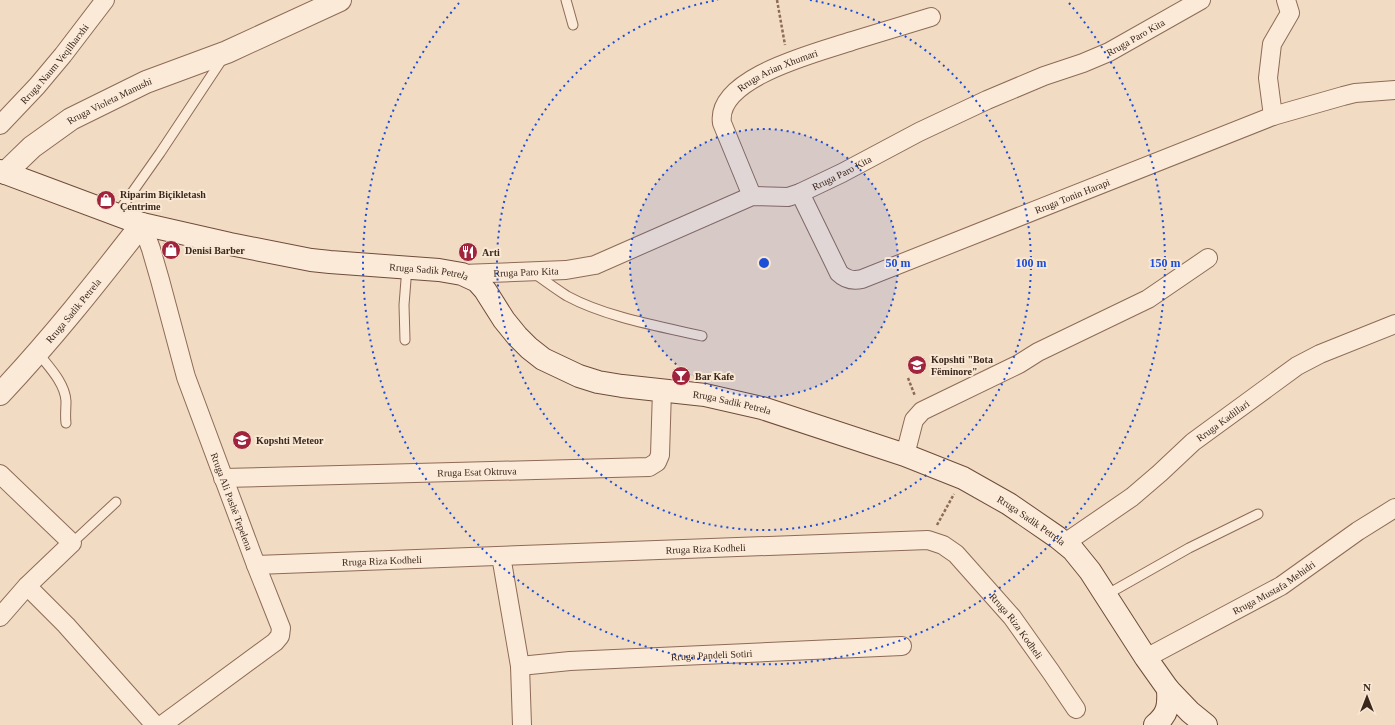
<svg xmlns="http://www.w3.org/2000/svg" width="1395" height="725" font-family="Georgia,serif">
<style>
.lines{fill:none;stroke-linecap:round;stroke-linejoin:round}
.service-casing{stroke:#8d6b58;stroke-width:11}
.minor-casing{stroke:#8d6b58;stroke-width:20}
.tertiary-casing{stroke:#8d6b58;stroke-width:24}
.secondary-casing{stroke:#6f4c3c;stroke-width:24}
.path{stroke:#8d6b58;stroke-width:2.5;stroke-dasharray:3 2;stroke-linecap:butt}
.service{stroke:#fbead7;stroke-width:9}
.minor{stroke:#fbead7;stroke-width:18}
.tertiary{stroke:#fbead7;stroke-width:22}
.secondary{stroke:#fbead7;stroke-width:22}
.ring{fill:none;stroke:#1d4ed8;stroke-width:2;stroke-dasharray:2 4}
.labels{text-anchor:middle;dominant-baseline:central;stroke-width:4;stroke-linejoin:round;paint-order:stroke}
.street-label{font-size:10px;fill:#3c271d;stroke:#f8e7d3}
.poi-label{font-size:10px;font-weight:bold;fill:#3c271d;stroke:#f8e7d3;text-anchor:start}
.centre{fill:#1d4ed8;stroke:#f8e7d3;stroke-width:2}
.ring-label{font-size:12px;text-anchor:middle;font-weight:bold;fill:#1d4ed8;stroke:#f8e7d3;stroke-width:4;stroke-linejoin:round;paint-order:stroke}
</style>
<rect width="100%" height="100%" fill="#f1dbc3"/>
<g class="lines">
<defs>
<path id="service" d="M566 0 573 25
M117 214 160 153 223 58
M534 273C545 281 556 289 567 296 606 317 658 326 702 336
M405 340 404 305 407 267
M38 353C49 367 65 383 66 401 66 409 65 416 66 423
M72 543 116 502
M1106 595 1189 548 1258 514"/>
<g id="minor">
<path d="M1273 116 1268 78 1272 44 1290 13 1286 0"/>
<path id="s1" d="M0 125 37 86 63 55 105 0"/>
<path id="s2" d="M800 193 839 273C846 280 853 281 862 279L1273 116 1343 96 1355 93 1395 90"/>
<path id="s3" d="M752 196 722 123C715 77 820 52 852 41 879 33 905 25 931 17"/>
<path id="s4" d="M142 224 151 249 160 280 186 377 256 565 281 628 280 636 275 642 162 725"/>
<path id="s5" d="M462 274 566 270 595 265 752 196 788 197 800 193 842 173 919 132 987 100 1044 76 1083 63 1109 52 1201 0"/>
<path d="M905 455 914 420 922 411 1019 364 1038 352 1148 299 1208 258"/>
<path d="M0 474 72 543 27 586 0 617"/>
<path id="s6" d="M223 478 649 467 657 462 660 455 662 390"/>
<path id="s7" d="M1065 543 1132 497 1160 473 1193 442 1297 366 1320 354 1395 324"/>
<path d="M501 556 520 666 522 725"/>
<path id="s8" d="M256 565 928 540 943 545 956 554 1012 617 1051 672 1076 709"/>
<path d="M27 586 66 625 155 725"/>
<path id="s9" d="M1146 658 1281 586 1358 531 1395 508"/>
<path id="s10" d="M520 666 570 661 902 646"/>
</g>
<g id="tertiary">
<path id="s11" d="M5 173 32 147 71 119 146 82 227 52 340 0"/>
<path id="s12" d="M0 394C51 340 96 283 142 224"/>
</g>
<g id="secondary">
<path id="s13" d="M0 171 142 224 230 244 311 260 330 262 439 270 462 274 477 281 485 290 504 320 517 336 529 348 543 359 579 376 598 382 622 386 705 395 762 408 905 455 963 478 1009 504 1057 537 1073 550 1090 571 1146 658 1168 689 1190 712 1206 725"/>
<path d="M1155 725C1168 714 1169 706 1168 689"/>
</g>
</defs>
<use href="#service" class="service-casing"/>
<use href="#minor" class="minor-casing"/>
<use href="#tertiary" class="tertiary-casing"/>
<use href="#secondary" class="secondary-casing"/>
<path class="path" d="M777 0 785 45
M908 378 915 396
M937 525 954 494"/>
<use href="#service" class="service"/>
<use href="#minor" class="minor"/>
<use href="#tertiary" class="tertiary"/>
<use href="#secondary" class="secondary"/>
</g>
<circle cx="764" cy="263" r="134" fill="#1d4ed8" fill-opacity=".12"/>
<g class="ring">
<circle cx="764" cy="263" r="134"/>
<path d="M810 0A267 267 0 1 1 718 0"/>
<path d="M1069 3A401 401 0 1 1 459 3"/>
</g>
<defs>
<symbol id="shop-disc" viewBox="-11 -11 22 22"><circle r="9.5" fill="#a0243c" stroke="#f8e7d3"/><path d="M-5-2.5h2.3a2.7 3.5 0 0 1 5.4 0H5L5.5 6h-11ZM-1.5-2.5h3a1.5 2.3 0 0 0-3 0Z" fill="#fff"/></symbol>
<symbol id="restaurant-disc" viewBox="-11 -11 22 22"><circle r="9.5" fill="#a0243c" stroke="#f8e7d3"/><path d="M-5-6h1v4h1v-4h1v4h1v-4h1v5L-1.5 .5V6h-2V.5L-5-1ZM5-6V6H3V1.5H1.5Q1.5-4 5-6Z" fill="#fff"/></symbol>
<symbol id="school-disc" viewBox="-11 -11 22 22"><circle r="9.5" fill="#a0243c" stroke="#f8e7d3"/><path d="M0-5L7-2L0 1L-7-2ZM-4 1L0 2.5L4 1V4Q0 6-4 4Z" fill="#fff"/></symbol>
<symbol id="bar-disc" viewBox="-11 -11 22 22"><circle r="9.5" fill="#a0243c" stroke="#f8e7d3"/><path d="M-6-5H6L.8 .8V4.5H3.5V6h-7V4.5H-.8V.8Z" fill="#fff"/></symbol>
</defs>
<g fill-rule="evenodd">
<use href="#shop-disc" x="95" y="189" width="22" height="22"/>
<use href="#shop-disc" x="160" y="239" width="22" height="22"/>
<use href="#restaurant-disc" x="457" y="241" width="22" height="22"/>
<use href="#school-disc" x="906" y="354" width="22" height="22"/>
<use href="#bar-disc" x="670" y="365" width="22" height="22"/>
<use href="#school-disc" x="231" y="429" width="22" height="22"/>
</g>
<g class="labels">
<g class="street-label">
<text stroke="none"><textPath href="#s5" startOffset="724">Rruga Paro Kita</textPath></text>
<text stroke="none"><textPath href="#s1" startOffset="82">Rruga Naum Veqilharxhi</textPath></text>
<text stroke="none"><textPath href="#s3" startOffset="162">Rruga Arian Xhumari</textPath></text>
<text stroke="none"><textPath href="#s11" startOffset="128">Rruga Violeta Manushi</textPath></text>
<text stroke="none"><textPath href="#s5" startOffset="400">Rruga Paro Kita</textPath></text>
<text stroke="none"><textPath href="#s2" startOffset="340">Rruga Tonin Harapi</textPath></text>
<text stroke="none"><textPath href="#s5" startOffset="64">Rruga Paro Kita</textPath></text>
<text stroke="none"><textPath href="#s13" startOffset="443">Rruga Sadik Petrela</textPath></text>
<text stroke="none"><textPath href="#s12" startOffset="111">Rruga Sadik Petrela</textPath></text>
<text stroke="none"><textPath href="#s13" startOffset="791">Rruga Sadik Petrela</textPath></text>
<text stroke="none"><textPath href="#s7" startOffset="200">Rruga Kadillari</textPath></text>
<text stroke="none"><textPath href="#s6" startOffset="254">Rruga Esat Oktruva</textPath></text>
<text stroke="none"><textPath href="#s4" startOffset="292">Rruga Ali Pashë Tepelena</textPath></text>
<text stroke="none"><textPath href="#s13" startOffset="1115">Rruga Sadik Petrela</textPath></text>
<text stroke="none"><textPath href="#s8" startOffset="450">Rruga Riza Kodheli</textPath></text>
<text stroke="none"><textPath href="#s8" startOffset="126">Rruga Riza Kodheli</textPath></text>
<text stroke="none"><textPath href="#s9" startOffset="146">Rruga Mustafa Mehidri</textPath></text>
<text stroke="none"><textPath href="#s8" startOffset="798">Rruga Riza Kodheli</textPath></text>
<text stroke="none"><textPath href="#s10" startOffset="192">Rruga Pandeli Sotiri</textPath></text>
</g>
<g class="poi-label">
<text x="120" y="194">Riparim Biçikletash<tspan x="120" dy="12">Çentrime</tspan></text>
<text x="185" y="250">Denisi Barber</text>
<text x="482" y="252">Arti</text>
<text x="931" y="359">Kopshti "Bota<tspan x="931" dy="12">Fëminore"</tspan></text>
<text x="695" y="376">Bar Kafe</text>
<text x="256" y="440">Kopshti Meteor</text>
</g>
</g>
<circle cx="764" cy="263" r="6" class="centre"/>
<g class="ring-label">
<text x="898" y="267">50 m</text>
<text x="1031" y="267">100 m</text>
<text x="1165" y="267">150 m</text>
</g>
<g transform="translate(1367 697)" stroke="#f8e7d3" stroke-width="3" paint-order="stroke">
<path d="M0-3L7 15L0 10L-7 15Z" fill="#3c271d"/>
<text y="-6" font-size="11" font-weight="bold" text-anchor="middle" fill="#3c271d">N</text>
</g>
</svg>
